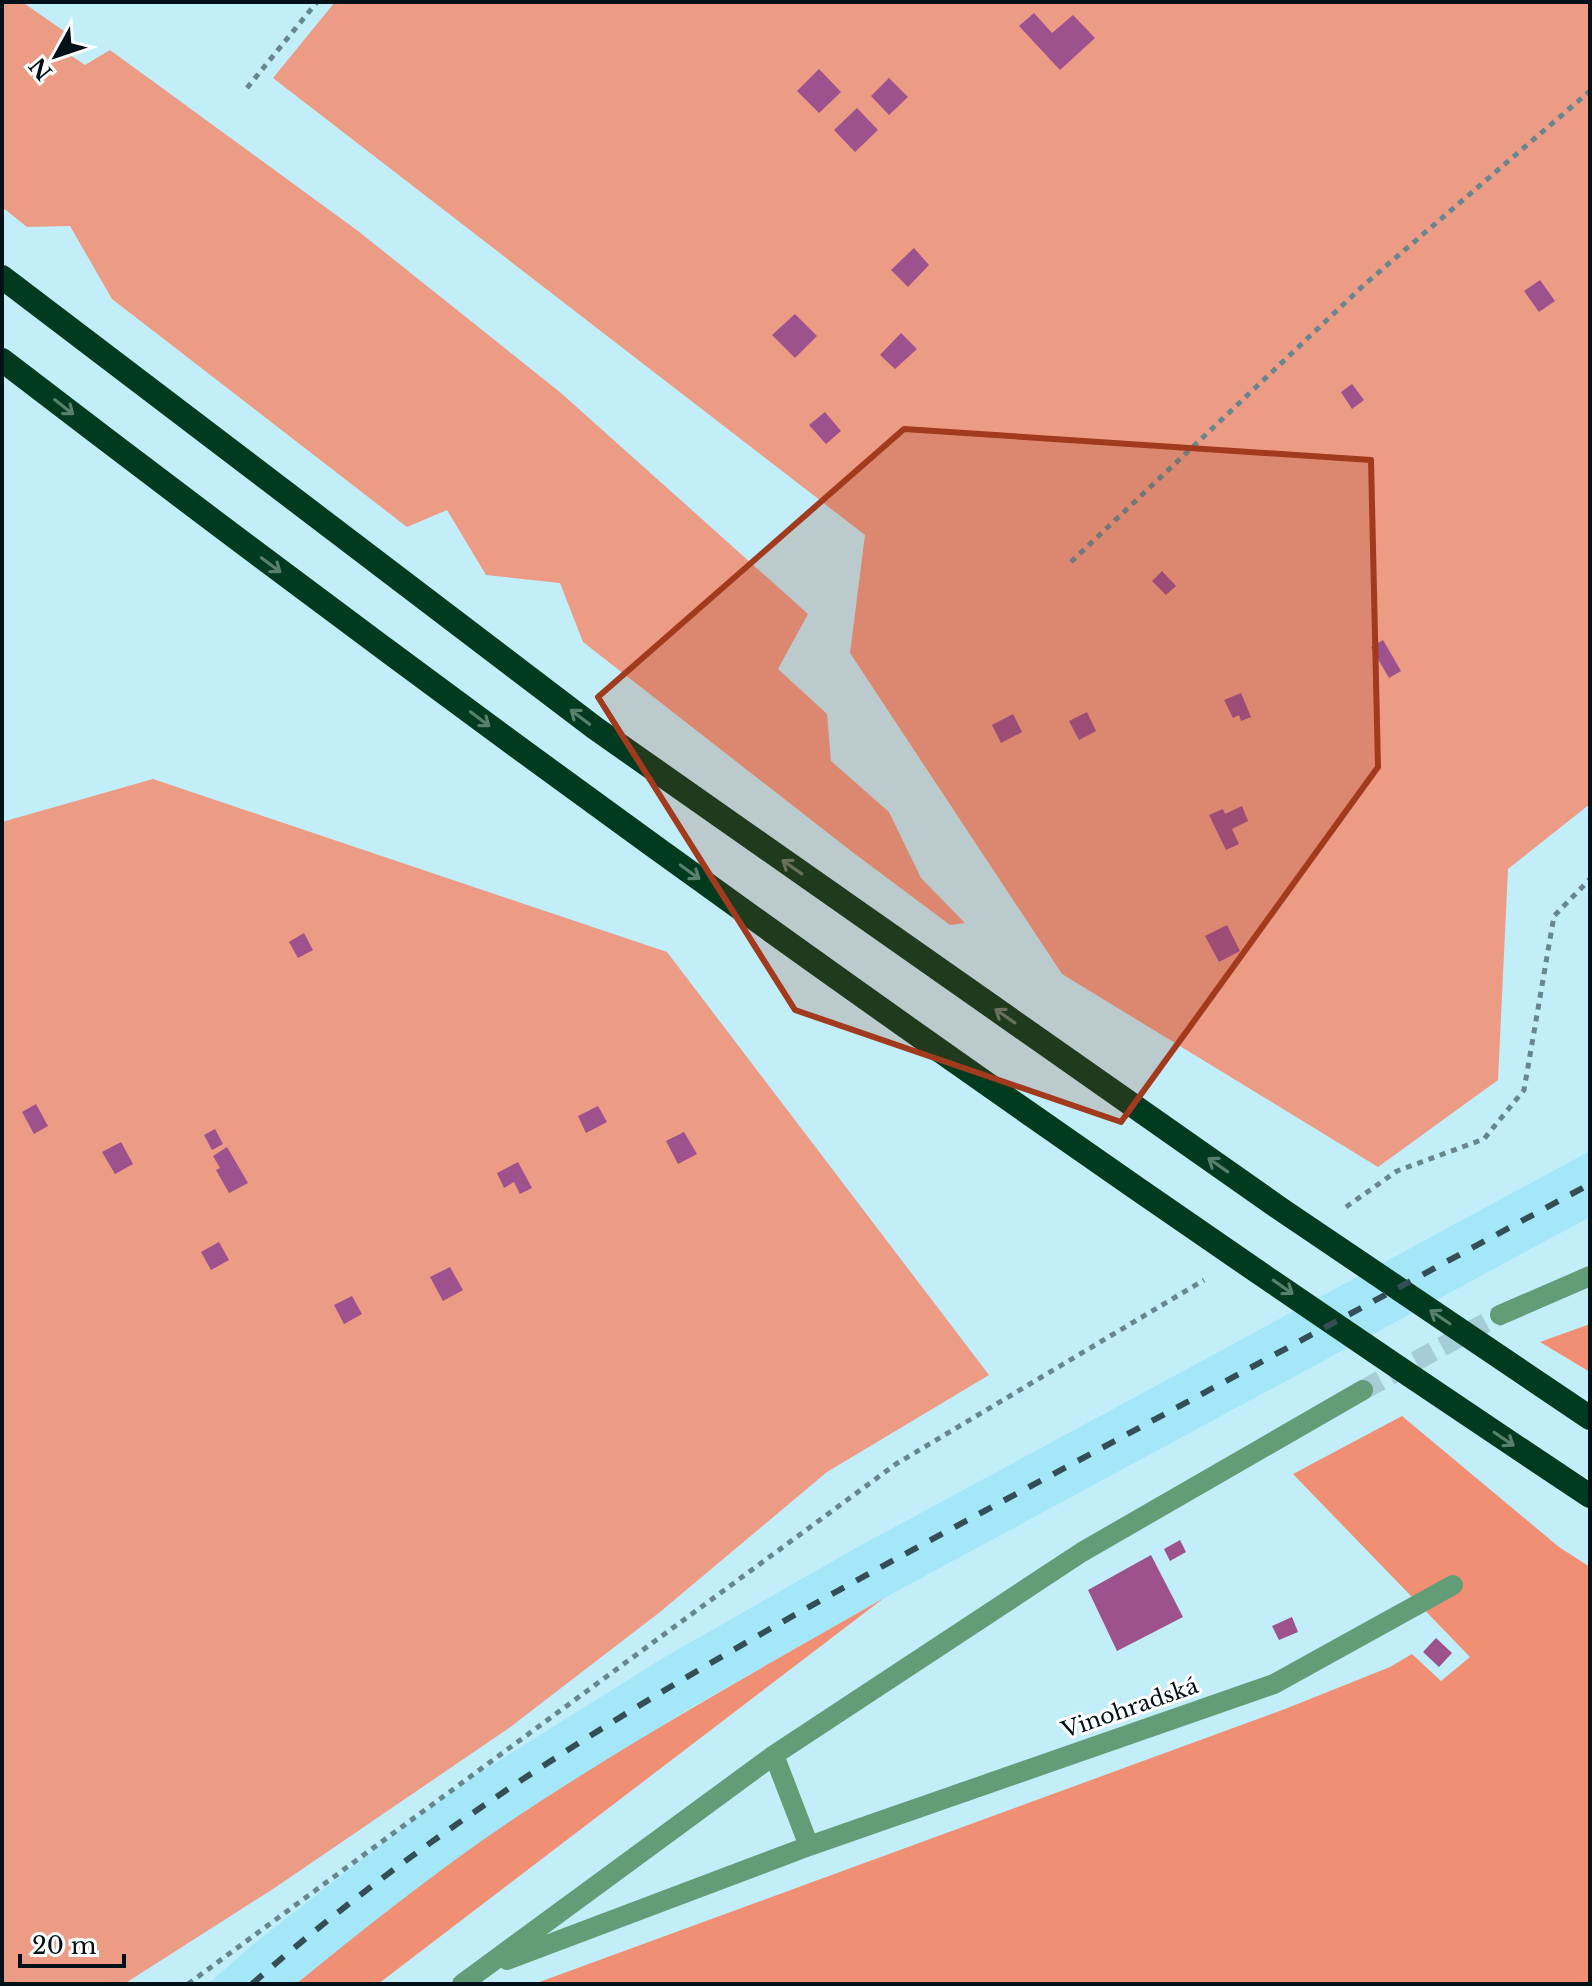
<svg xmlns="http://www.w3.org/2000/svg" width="1592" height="1986" font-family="'Libre Baskerville',serif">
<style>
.built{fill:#a4e7f9}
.green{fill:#ec9b85}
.forest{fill:#f18f74}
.building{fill:#9d518d}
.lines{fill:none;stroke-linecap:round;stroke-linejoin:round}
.minor-tunnel{stroke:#a5cdd7;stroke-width:20;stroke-dasharray:20 10;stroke-linecap:butt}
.path{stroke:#67878f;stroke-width:5;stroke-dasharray:6 6;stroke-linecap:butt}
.minor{stroke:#629d78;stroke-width:20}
.highway{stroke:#003a1f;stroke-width:24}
.rail{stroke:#354e55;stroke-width:6;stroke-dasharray:14 14;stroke-linecap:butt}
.oneway{stroke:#597f6d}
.marked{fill:#a23a1e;fill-opacity:0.2;stroke:#a23a1e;stroke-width:6;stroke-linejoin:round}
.labels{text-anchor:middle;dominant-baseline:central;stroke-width:6;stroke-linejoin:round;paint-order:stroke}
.street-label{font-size:22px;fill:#001217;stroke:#fff}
</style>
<rect width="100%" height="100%" fill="#c2eef9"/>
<path class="built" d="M1590 1151V1217L884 1598 692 1707 509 1823 431 1878 296 1984H208L256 1942 397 1832 476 1775 663 1658 856 1548Z"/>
<path class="green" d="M2 2H22L64 31 63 50 85 65 110 50 358 231 561 393 808 614 778 669 827 714 831 761 889 812 921 878 965 923 950 925 851 851 583 642 560 583 486 575 447 510 407 527 112 299 70 226 27 227 2 207Z
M335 2H1590V804L1508 869 1498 1080 1378 1167 1062 974 850 653 865 535 273 78Z
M153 779 667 952 989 1375 827 1472 660 1612 509 1728 273 1889 124 1984H2V822Z"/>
<path class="forest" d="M1590 1324V1372L1540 1342Z
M1402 1416 1559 1547 1590 1567V1984H534L1285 1709 1390 1667 1412 1654 1441 1681 1470 1657 1293 1474Z
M884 1598 378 1984H296C365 1928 435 1872 509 1822 630 1741 758 1670 884 1598Z"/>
<path class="building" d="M1034 13 1052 33 1073 15 1095 38 1060 70 1019 26Z
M819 69 841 92 819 113 797 91Z
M889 78 908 97 889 115 871 96Z
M857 108 878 130 855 152 834 130Z
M914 248 929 265 908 287 891 270Z
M1540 280 1555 301 1539 312 1524 291Z
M795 314 817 336 795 358 772 335Z
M901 333 917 349 895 369 880 355Z
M1352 384 1364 400 1352 409 1341 392Z
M825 412 841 431 826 444 809 425Z
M1162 571 1176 586 1166 595 1152 581Z
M1383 640 1401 671 1389 678 1371 647Z
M1241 693 1251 717 1241 721 1239 715 1233 718 1224 700Z
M1087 712 1096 731 1079 740 1069 721Z
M1013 714 1022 732 1001 743 992 725Z
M1242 806 1248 821 1232 829 1239 844 1226 850 1209 815 1223 809 1225 814Z
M1227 925 1240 951 1219 962 1205 936Z
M304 933 313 950 298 958 289 942Z
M36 1104 48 1126 34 1134 22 1112Z
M598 1106 607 1122 586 1133 578 1116Z
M215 1129 223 1144 212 1150 204 1135Z
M684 1132 697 1154 678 1164 666 1141Z
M121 1142 133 1164 115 1174 102 1152Z
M227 1147 248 1183 229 1193 216 1170 220 1168 213 1156Z
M518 1162 532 1188 520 1194 514 1182 504 1188 497 1173Z
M219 1242 229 1260 211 1270 201 1252Z
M450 1267 463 1290 443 1301 430 1277Z
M352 1296 362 1314 344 1324 334 1305Z
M1180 1540 1186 1552 1170 1561 1164 1549Z
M1151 1555 1183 1617 1117 1651 1088 1590Z
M1292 1617 1298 1632 1279 1640 1272 1626Z
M1436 1638 1452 1653 1439 1667 1423 1652Z"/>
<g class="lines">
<path class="minor-tunnel" d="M1363 1390 1500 1315"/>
<path class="path" d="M247 88 317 2
M1071 562 1365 284 1590 91
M1346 1207 1397 1171 1484 1139 1524 1090 1554 916 1590 879
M188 1984 896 1464 1204 1280"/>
<path class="minor" d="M1500 1315 1590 1276
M774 1755 809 1846
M507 1960 809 1846 1274 1684 1453 1585
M462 1984 774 1755 1082 1552 1363 1390"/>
<path class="highway" d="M2 277 595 728 1282 1210 1590 1418
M2 360C518 756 1048 1136 1590 1496"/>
<path class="rail" d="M252 1984C476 1787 741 1642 1003 1501 1199 1396 1394 1290 1590 1184"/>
</g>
<defs><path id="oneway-shaft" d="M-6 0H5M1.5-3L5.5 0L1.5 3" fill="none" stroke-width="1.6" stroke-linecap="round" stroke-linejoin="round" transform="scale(2)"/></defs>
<g class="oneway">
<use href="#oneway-shaft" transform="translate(64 407) rotate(38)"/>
<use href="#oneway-shaft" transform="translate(271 565) rotate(37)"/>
<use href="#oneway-shaft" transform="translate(580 717) rotate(-143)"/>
<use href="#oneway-shaft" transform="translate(480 719) rotate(37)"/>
<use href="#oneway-shaft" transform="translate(792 867) rotate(-145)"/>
<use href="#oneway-shaft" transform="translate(690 872) rotate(36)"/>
<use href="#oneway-shaft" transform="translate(1005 1016) rotate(-145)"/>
<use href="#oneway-shaft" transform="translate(1218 1165) rotate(-145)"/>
<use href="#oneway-shaft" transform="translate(1283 1287) rotate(35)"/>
<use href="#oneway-shaft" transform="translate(1440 1317) rotate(-146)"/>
<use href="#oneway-shaft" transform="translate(1504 1439) rotate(34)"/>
</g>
<path class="marked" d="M904 429 1371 460 1378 767 1121 1122 795 1010 598 697Z"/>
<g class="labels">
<g class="street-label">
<text transform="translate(1130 1708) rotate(-19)">Vinohradská</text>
</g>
</g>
<rect width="1592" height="1986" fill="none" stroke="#001217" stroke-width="8"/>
<g transform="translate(56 56) rotate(230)" stroke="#ffffff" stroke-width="6" paint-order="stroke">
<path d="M0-6L14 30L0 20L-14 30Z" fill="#001217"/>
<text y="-12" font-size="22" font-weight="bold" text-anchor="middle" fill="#001217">N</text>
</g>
<path d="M20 1954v12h104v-12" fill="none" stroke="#001217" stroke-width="4"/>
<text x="32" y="1954" font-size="24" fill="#001217" stroke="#ffffff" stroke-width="6" paint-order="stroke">20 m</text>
</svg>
